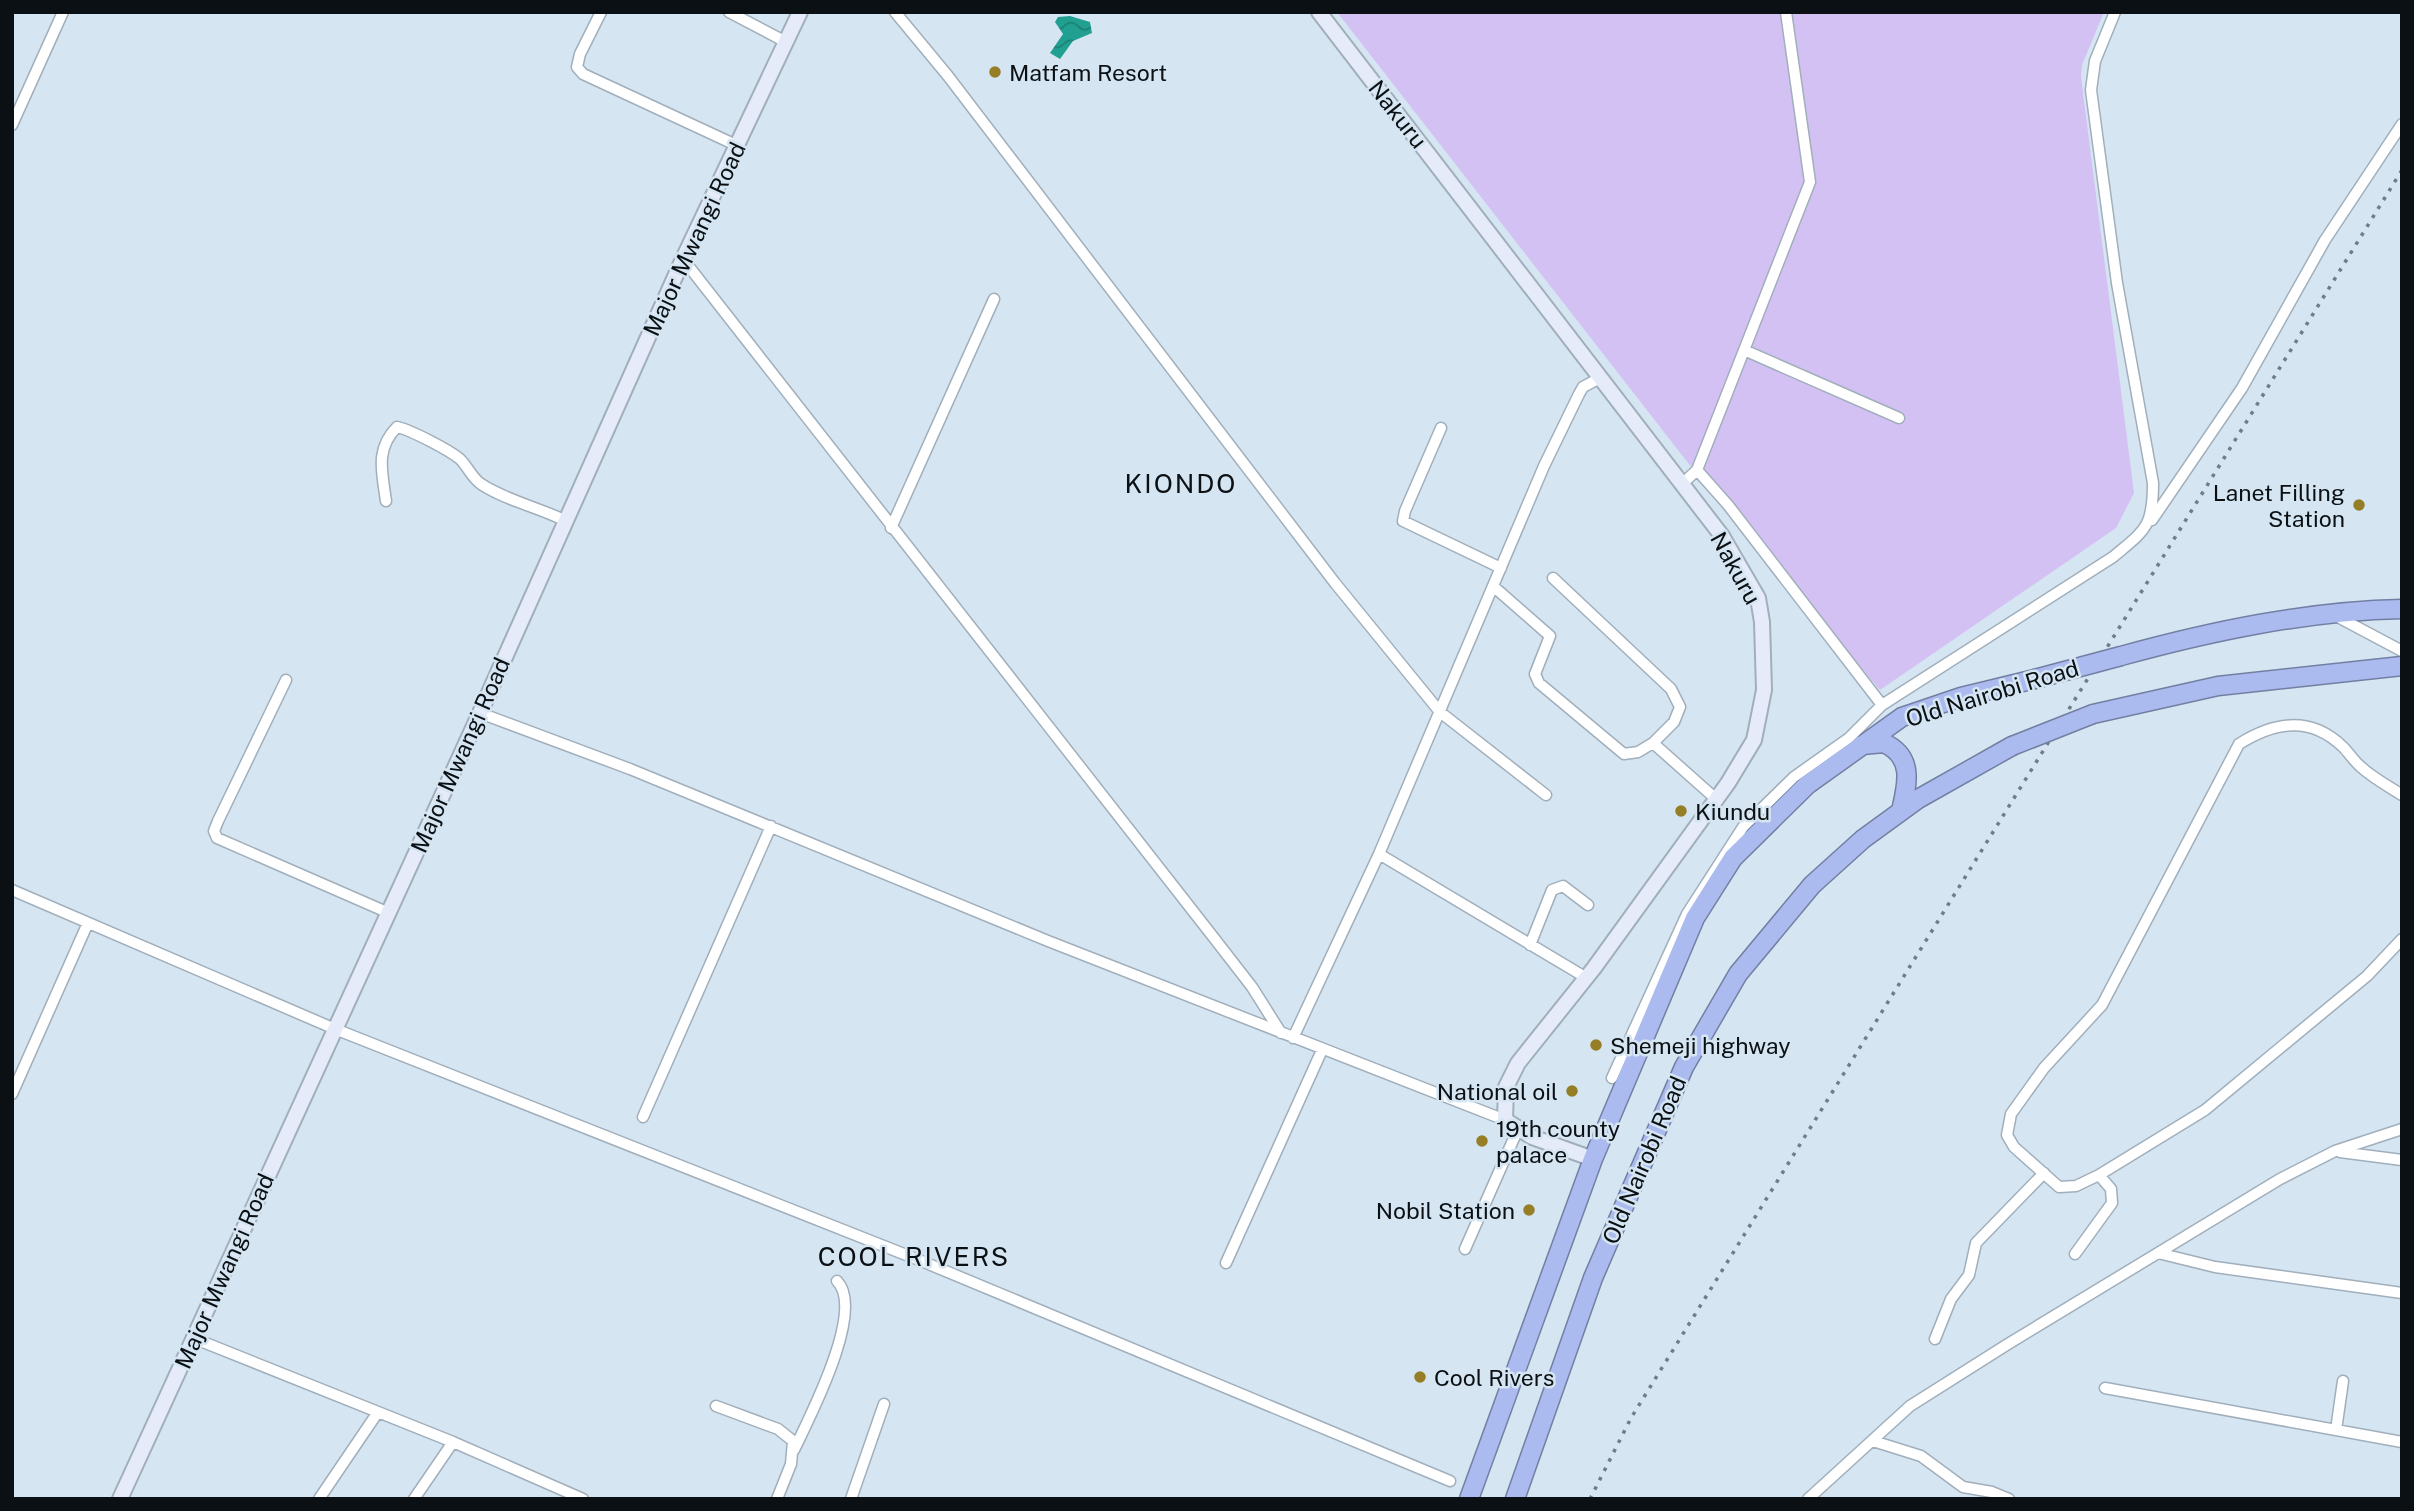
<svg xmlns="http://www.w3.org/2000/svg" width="2414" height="1511" font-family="'Public Sans',sans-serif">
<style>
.grass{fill:#d4c1f4}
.water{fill:url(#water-waves)}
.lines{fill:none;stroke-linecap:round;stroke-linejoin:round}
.street-casing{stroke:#a0afbb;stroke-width:13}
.secondary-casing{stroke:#a0afbb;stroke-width:18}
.highway-casing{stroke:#737fa2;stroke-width:21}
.street{stroke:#fff;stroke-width:10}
.secondary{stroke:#e6ebfa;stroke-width:14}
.highway{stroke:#acbbef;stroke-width:18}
.rail{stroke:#717c85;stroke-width:3.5;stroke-dasharray:3.5 7;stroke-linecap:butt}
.highway-bridge-casing{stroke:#737fa2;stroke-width:21;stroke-linecap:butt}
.highway-bridge{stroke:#acbbef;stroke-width:18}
.poi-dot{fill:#967e26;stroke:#d5e5f2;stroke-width:2.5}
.labels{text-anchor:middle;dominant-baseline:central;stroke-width:5;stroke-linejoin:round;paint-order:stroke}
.poi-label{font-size:23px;fill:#0a1014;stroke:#d5e5f2;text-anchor:start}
.street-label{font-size:23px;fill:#0a1014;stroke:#d5e5f2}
.quarter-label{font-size:26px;letter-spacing:2px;fill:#0a1014;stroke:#d5e5f2}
</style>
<defs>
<pattern id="water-waves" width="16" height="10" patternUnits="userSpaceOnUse" patternTransform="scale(1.75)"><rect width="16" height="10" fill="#21a091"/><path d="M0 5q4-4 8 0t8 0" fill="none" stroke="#1b8175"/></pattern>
</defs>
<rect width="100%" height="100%" fill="#d5e5f2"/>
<path class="grass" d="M1337 12H2104L2082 65 2081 77 2134 493 2116 528 1880 690 1699 477Z"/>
<path class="water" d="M1070 16 1090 22 1092 33 1073 41 1060 59 1050 53 1063 34 1055 22 1058 17Z"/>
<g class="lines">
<defs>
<path id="street" d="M601 12 580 54 577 67 583 74 738 146
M729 12 786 42
M895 12 948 76 1335 583 1440 712 1546 795
M12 125 63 12
M683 259 1214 938 1252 987 1281 1033
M1744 350 1899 418
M1441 428 1405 511 1403 521 1501 568
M1697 470 1810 182 1786 12
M1681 485 1697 470 1728 505 1882 705 2113 557C2145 530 2153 528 2153 483L2117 283 2091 90 2095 61 2115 12
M386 501C382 472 375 449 397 427 411 430 449 450 460 459 468 467 472 478 481 484 507 501 538 507 566 521
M2152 520 2242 388 2325 240 2402 124
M891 528 994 299
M1553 578 1671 689 1680 707 1674 722 1653 743
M1493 586 1550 636 1535 674 1539 683 1624 754 1638 752 1653 743 1716 799
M2338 617 2402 651
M286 680 218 821 214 831 217 838 389 913
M480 713 630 769 1048 941 1505 1120
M2402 795C2388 786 2373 778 2361 767 2354 761 2349 753 2343 747 2310 715 2274 722 2239 744L2102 1005 2044 1068 2011 1114 2007 1135 2014 1147 2059 1187 2076 1186 2099 1175 2205 1110 2367 976 2402 939
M1379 854 1585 977
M12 890 335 1029 919 1260 1450 1481
M1530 945 1552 890 1563 886 1588 905
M1293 1038 1379 854 1544 466 1579 394 1583 387 1598 379
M1612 1078 1687 914 1743 827 1794 777 1849 738 1882 705
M12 1094 87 925
M643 1117 771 826
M2340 1152 2402 1160
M1465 1249 1518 1129
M2158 1253 2215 1267 2402 1293
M2075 1254 2112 1203 2111 1189 2099 1175
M1226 1263 1322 1050
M193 1338 453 1442 583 1499
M1935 1339 1951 1299 1969 1275 1976 1243 2044 1173
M2105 1388 2402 1442
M716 1406 778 1429 793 1441 791 1464 777 1499
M2336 1430 2343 1381
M1873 1441 1921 1456 1963 1487 1992 1492 2009 1499
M794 1450C809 1418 866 1310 837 1281
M319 1499 378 1412
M414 1499 453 1442
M851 1499 884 1404
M1808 1499 1910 1406 2008 1344 2280 1179 2335 1151 2402 1129"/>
<path id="secondary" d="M1319 12 1722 536 1758 598 1762 622 1764 690 1754 740 1728 783 1594 968 1518 1063 1506 1087 1505 1120 1532 1137 1593 1159
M120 1499 480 713 683 259 800 12"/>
<path id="highway" d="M2121 656C2212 631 2307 611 2402 609
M2093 714 2218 686 2402 666
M1862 745 1884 743C1915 757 1907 785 1901 811
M1469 1499 1593 1159 1695 918 1733 858 1807 785 1902 717 1961 697 2035 679
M1515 1499 1593 1278 1684 1067 1738 974 1812 885 1863 839 1918 799 2012 746"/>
</defs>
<use href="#street" class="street-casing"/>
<use href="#secondary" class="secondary-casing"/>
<use href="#highway" class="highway-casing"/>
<use href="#street" class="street"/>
<use href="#secondary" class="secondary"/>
<use href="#highway" class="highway"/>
<path class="rail" d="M1590 1499 1631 1418 2402 170"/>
<defs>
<path id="highway-bridge" d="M2035 679 2121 656
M2012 746 2093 714"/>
</defs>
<use href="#highway-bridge" class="highway-bridge-casing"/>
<use href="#highway-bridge" class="highway-bridge"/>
</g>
<g class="poi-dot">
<circle cx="995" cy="72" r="7"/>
<circle cx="2359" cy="505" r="7"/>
<circle cx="1681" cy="811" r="7"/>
<circle cx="1596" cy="1045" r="7"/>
<circle cx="1572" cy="1091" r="7"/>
<circle cx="1482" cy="1141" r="7"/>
<circle cx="1529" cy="1210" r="7"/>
<circle cx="1420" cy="1377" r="7"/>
</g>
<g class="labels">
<g class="poi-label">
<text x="1009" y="72">Matfam Resort</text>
<text x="2345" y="492" text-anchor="end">Lanet Filling<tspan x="2345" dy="26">Station</tspan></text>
<text x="1695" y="811">Kiundu</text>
<text x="1610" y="1045">Shemeji highway</text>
<text x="1558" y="1091" text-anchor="end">National oil</text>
<text x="1496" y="1128">19th county<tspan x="1496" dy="26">palace</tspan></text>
<text x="1515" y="1210" text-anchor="end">Nobil Station</text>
<text x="1434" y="1377">Cool Rivers</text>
</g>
<g class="street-label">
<text transform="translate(1398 114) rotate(52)">Nakuru</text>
<text transform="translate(694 239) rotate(-65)">Major Mwangi Road</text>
<text transform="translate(1736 568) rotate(61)">Nakuru</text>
<text transform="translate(1992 693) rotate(-17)">Old Nairobi Road</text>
<text transform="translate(460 755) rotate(-66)">Major Mwangi Road</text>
<text transform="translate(1644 1160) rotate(-67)">Old Nairobi Road</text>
<text transform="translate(224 1271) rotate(-66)">Major Mwangi Road</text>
</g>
<g class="quarter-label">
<text x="1181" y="483">KIONDO</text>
<text x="914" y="1256">COOL RIVERS</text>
</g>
</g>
<rect width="2414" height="1511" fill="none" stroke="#0a1014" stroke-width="28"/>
</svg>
